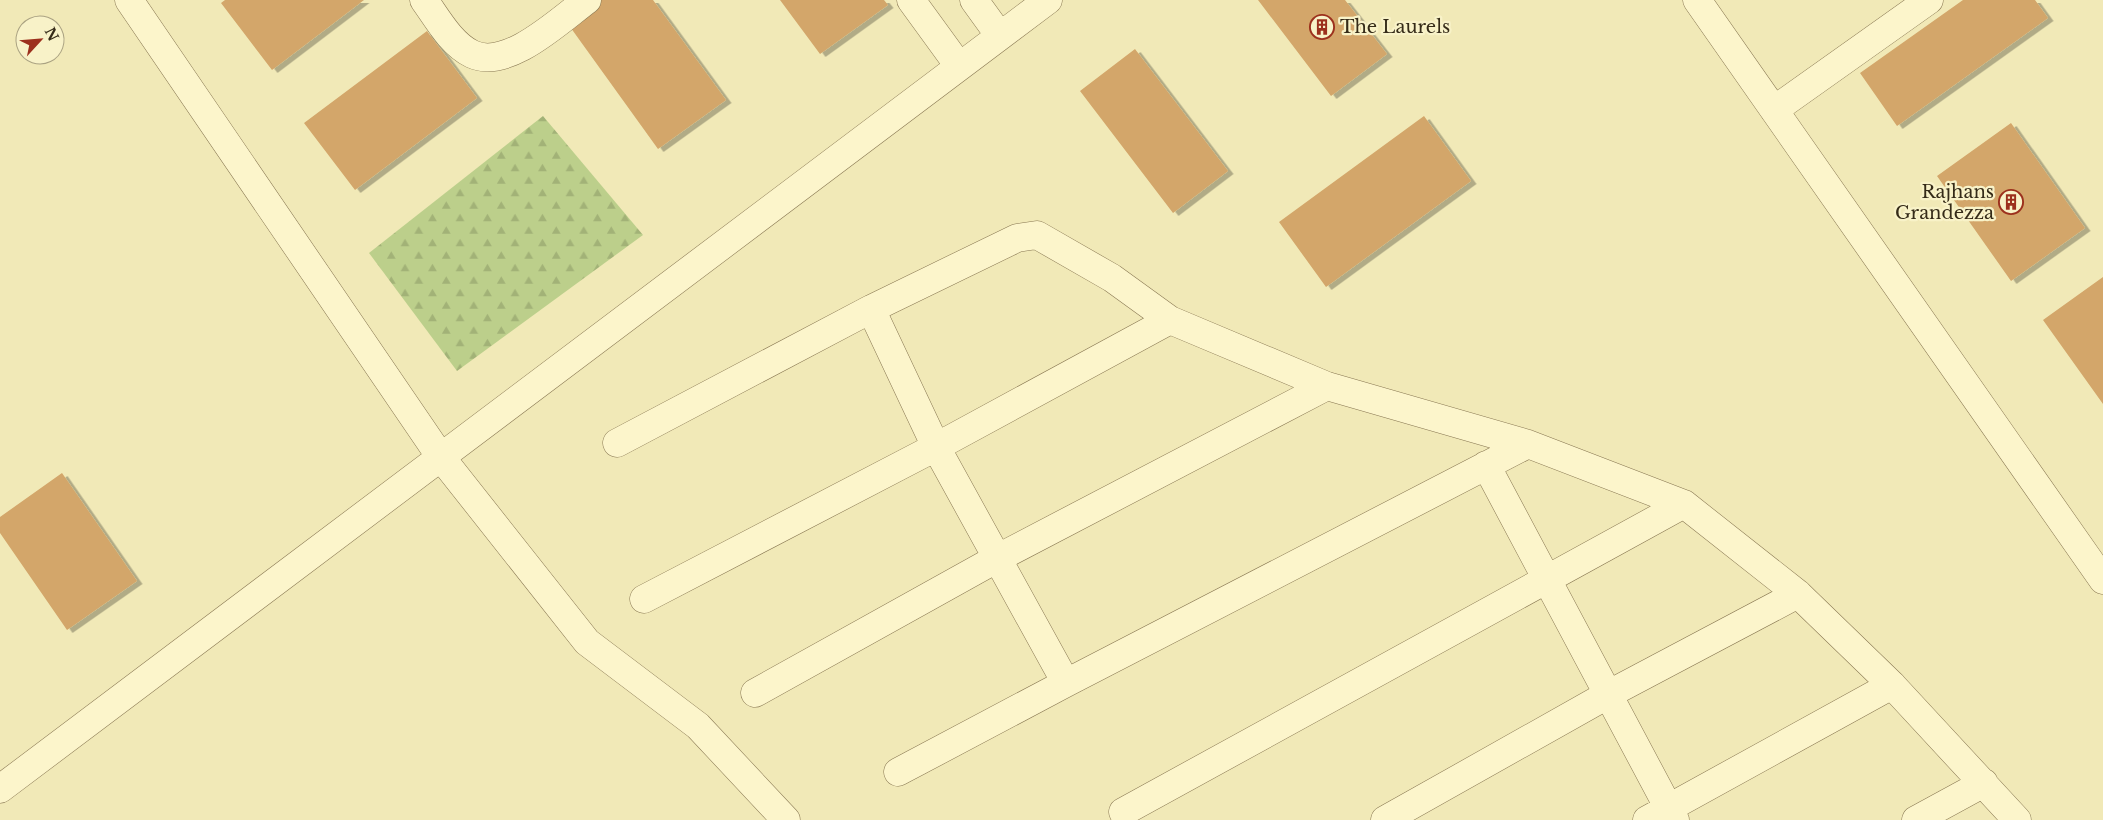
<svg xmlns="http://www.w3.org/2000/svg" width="2103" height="820" font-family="'Libre Baskerville',serif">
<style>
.forest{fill:url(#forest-firs)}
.building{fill:#d3a66a;filter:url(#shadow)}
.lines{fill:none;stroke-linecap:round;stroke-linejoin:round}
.minor-casing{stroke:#887752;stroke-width:29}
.minor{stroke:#fcf5cb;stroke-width:28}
.labels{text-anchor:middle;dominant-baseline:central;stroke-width:4.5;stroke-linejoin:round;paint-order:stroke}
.poi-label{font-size:18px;fill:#352b18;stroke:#f8f2c8;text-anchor:start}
</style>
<defs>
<pattern id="forest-firs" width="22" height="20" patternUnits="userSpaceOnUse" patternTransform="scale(1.25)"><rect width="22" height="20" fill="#bccf8b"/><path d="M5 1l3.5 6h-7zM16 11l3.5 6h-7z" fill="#a2b277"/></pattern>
<filter id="shadow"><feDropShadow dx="5.5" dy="3" stdDeviation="0" flood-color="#0004"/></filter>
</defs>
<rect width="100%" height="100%" fill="#f1e9b7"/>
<path class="forest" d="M543 116 643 235 457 371 369 253Z"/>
<path class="building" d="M225 0H364L272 70 221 3Z
M601 0H653L726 100 658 149 568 24Z
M780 0H884L888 5 820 54Z
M1258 0H1345L1387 54 1331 96Z
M1963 0H2035L2048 18 1897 126 1860 73Z
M427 31 477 98 355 190 304 123Z
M1135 49 1228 171 1173 213 1080 91Z
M1424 116 1471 181 1326 287 1279 222Z
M2011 123 2085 228 2011 281 1937 176Z
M2103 277V404L2043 320Z
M62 473 137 581 67 630 0 533V517Z"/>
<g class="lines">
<defs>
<path id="minor" d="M129 0 440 456 587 642 698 726 786 820
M424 0C437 18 451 44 472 54 507 71 560 20 587 0
M911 0 959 66
M974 0 1000 36
M1697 0 2103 580
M1774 110 1929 0
M871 309 936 447 1066 683
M617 443 871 309 1017 238 1037 235 1112 278 1170 320 1327 386 1528 444 1684 504 1798 594 1892 685 2017 820
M1486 465 1675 820
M644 599 936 447 1170 320
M755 693 996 559 1327 386
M898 772 1066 683 1528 444
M0 789 1048 0
M1123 812 1684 504
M1385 820 1609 694 1798 594
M1647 820 1892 685
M1916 820 1984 783"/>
</defs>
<use href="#minor" class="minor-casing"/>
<use href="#minor" class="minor"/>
</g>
<defs>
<symbol id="building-ring" viewBox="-11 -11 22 22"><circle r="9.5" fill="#f8f2c8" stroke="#9c301d" stroke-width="1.5"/><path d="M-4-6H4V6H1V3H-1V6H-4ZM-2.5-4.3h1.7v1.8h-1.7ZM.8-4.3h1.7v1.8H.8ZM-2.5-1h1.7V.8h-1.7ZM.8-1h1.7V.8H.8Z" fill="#9c301d"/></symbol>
</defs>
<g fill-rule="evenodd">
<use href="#building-ring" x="1308" y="13" width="28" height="28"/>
<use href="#building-ring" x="1997" y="188" width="28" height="28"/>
</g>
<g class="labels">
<g class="poi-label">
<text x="1340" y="27">The Laurels</text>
<text x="1994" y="192" text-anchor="end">Rajhans<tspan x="1994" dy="21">Grandezza</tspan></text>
</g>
</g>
<g transform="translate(40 40) rotate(64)"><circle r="24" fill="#f8f2c8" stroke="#aaa282"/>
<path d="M0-4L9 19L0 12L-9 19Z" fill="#9c301d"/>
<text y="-8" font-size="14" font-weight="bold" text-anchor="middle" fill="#352b18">N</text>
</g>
</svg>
